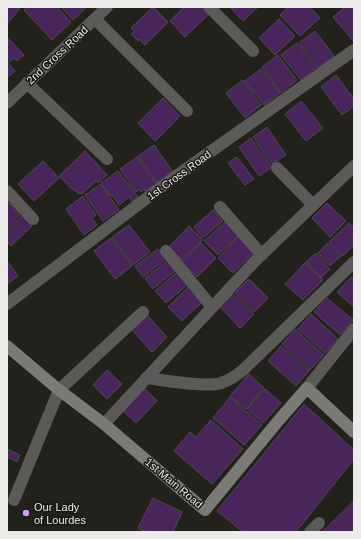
<svg xmlns="http://www.w3.org/2000/svg" width="361" height="539" font-family="Arial,sans-serif">
<style>
.building{fill:#48265c;stroke:#4c4a4e}
.lines{fill:none;stroke-linecap:round;stroke-linejoin:round}
.street{stroke:#5b5a58;stroke-width:12}
.secondary{stroke:#7c7a77;stroke-width:12}
.poi-dot{fill:#d59bfa;stroke:#191713;stroke-width:1.5}
.labels{text-anchor:middle;dominant-baseline:central;stroke-width:3;stroke-linejoin:round;paint-order:stroke}
.street-label{font-size:11px;fill:#edebe9;stroke:#191713}
.poi-label{font-size:11px;fill:#edebe9;stroke:#191713;text-anchor:start}
</style>
<rect width="100%" height="100%" fill="#22211c"/>
<path class="building" d="M7 7 20 8 7 24Z
M27 7H57L71 22 52 40 24 10Z
M61 7H87L73 20Z
M153 7 168 22 145 45 139 39 138 41 131 34 134 31 131 28Z
M184 7H204L210 13 185 37 170 21Z
M230 7H258L243 21Z
M288 7H310L320 18 300 36 280 15Z
M345 7H351L354 11V42L333 17Z
M279 19 295 36 275 55 259 38Z
M315 31 334 56 318 68 299 43Z
M7 37 24 55 17 61 14 58 8 63 15 71 7 78Z
M297 43 316 68 301 80 281 55Z
M278 55 297 80 281 93 262 67Z
M261 69 280 93 264 105 245 81Z
M336 75 354 99V106L342 115 321 87Z
M243 80 261 105 245 118 226 93Z
M163 98 180 116 155 141 138 123Z
M301 101 323 128 306 141 285 114Z
M267 127 286 155 272 164 253 137Z
M251 138 272 167 259 176 239 147Z
M154 145 173 172 157 183 138 156Z
M85 151 107 175 98 183 96 181 82 194 81 193 79 194 71 188 59 176Z
M137 157 156 184 145 191 144 189 141 192 139 190 136 192 120 169Z
M237 157 254 179 245 185 228 163Z
M43 161 59 178 34 201 18 184Z
M118 171 138 197 132 201 129 197 119 205 112 195 111 196 101 183Z
M101 184 119 210 103 221 85 195Z
M83 196 96 215 92 218 97 225 84 235 66 209Z
M9 203 20 215 7 228V205Z
M327 203 346 221 330 237 312 218Z
M213 210 223 221 203 238 194 227Z
M22 216 32 226 11 246 7 242V230Z
M225 222 238 236 218 255 204 241Z
M349 223 354 228V245L343 256 329 242Z
M129 225 150 252 133 265 112 237Z
M189 226 203 240 182 260 169 247Z
M238 237 254 252 233 273 218 258Z
M111 238 132 266 115 279 94 251Z
M201 243 216 258 197 277 182 262Z
M328 243 341 256 330 266 318 253Z
M158 249 166 259 143 277 135 266Z
M316 253 330 269 321 278 306 262Z
M7 261 18 276 7 284Z
M167 261 175 271 153 289 145 278Z
M305 263 323 280 303 300 285 284Z
M177 272 187 285 166 303 155 291Z
M351 277 354 280V307L337 292Z
M249 279 268 298 254 312 235 293Z
M188 287 202 302 182 321 168 307Z
M233 294 254 314 240 328 220 307Z
M327 298 353 320 340 335 314 312Z
M146 314 167 337 152 352 131 329Z
M311 314 338 339 325 353 298 329Z
M295 329 324 355 310 370 282 344Z
M281 346 309 371 296 386 268 361Z
M107 370 122 384 107 399 93 385Z
M249 374 264 388 246 409 230 396Z
M142 386 157 401 136 423 121 409Z
M265 389 281 403 263 423 247 409Z
M230 397 262 425 244 445 213 418Z
M304 404 354 450V459L296 532H243L217 511Z
M211 420 243 449 212 484 174 451 190 432 196 437Z
M7 449 20 455 17 462 7 457Z
M153 498 182 512 173 532H146L138 528Z
M354 501V532H322Z"/>
<g class="lines">
<path class="street" d="M209 7 253 51
M95 19 187 111
M27 83 107 159
M7 103 107 7
M277 168 313 205
M7 191 33 219
M220 207 262 255
M166 251 212 307
M7 304 172 179 354 50
M146 378C165 380 205 388 221 383 230 380 236 376 243 370L354 262
M307 388 354 329
M104 424 256 260 354 166
M14 500 59 390 143 312
M310 532 319 523"/>
<path class="secondary" d="M7 346 59 390 104 424 205 510 279 420 307 388 354 432"/>
</g>
<circle class="poi-dot" cx="26" cy="513" r="4"/>
<g class="labels">
<g class="street-label">
<text transform="translate(57 55) rotate(-43)">2nd Cross Road</text>
<text transform="translate(179 175) rotate(-36)">1st Cross Road</text>
<text transform="translate(174 483) rotate(40)">1st Main Road</text>
</g>
<g class="poi-label">
<text x="34" y="507">Our Lady<tspan x="34" dy="13">of Lourdes</tspan></text>
</g>
</g>
<rect width="361" height="539" fill="none" stroke="#edebe9" stroke-width="16"/>
</svg>
